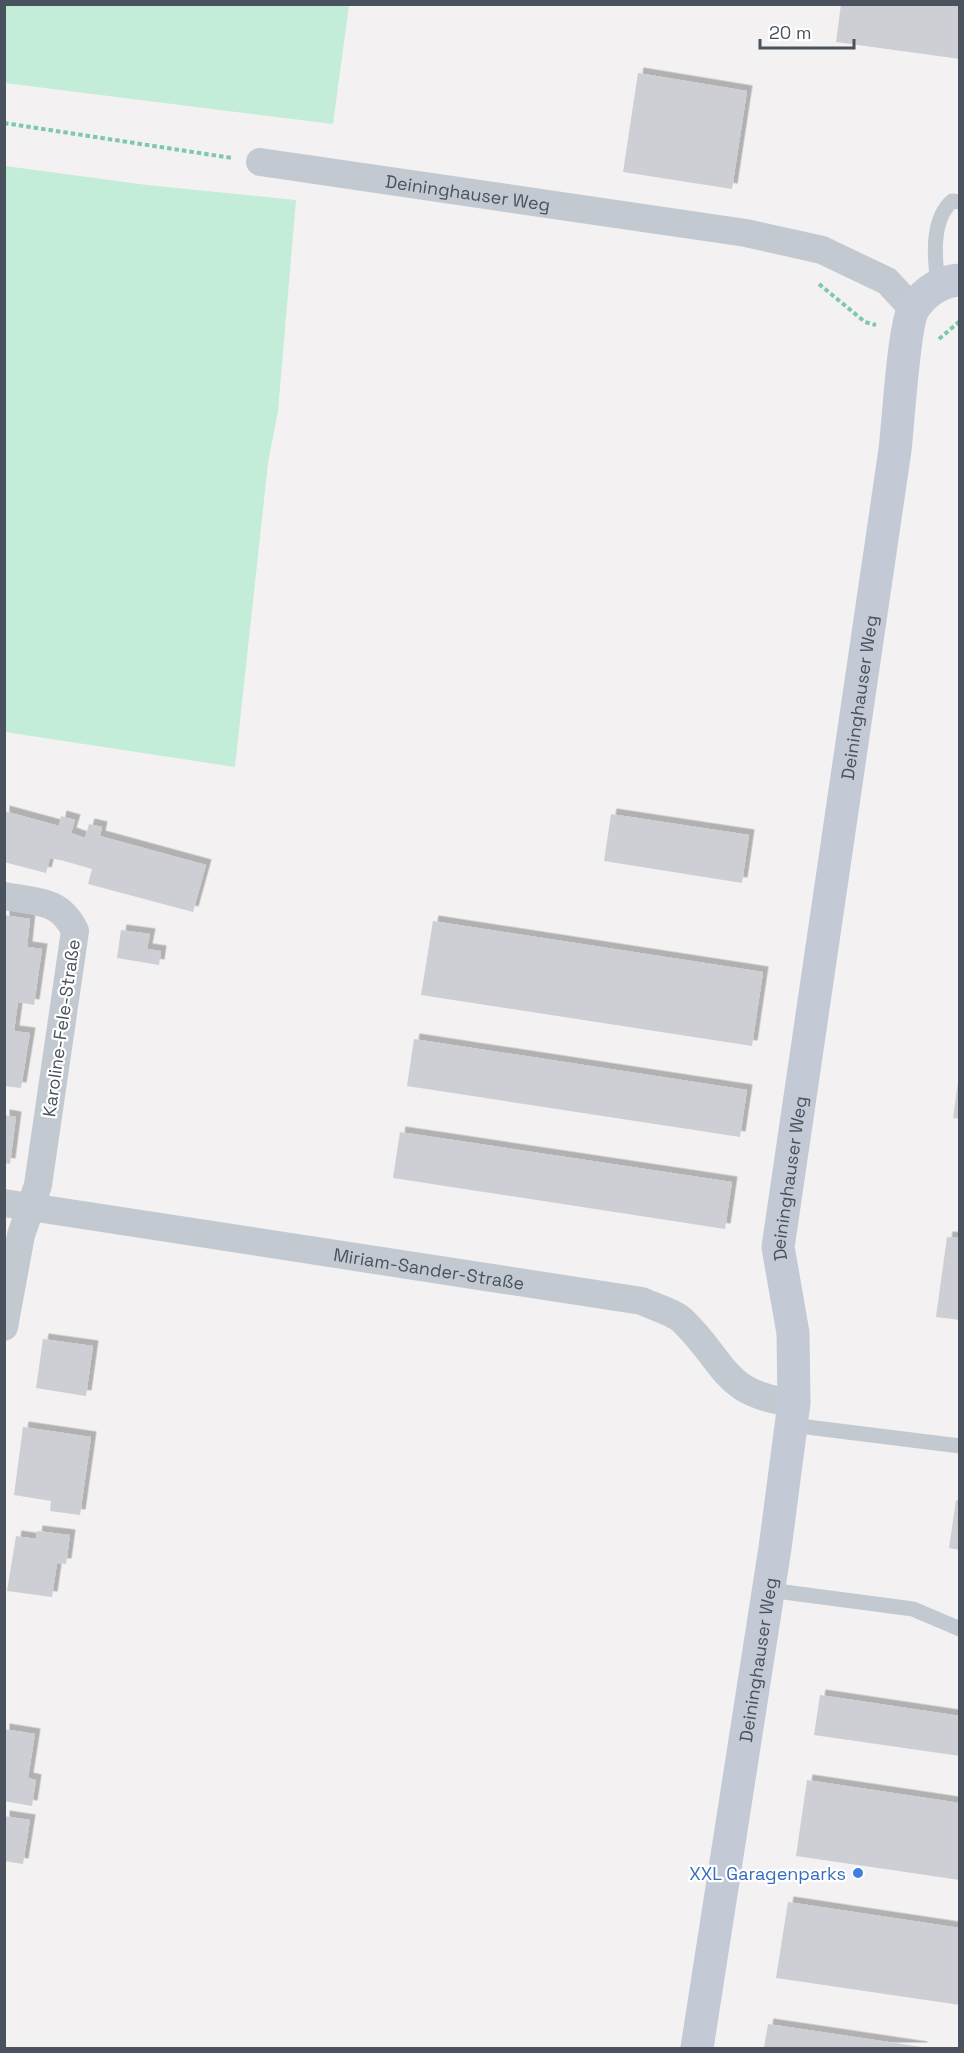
<svg xmlns="http://www.w3.org/2000/svg" width="964" height="2053" font-family="'Space Grotesk',sans-serif">
<style>
.green{fill:#c3edd8}
.building{fill:#cecfd5;filter:url(#shadow)}
.lines{fill:none;stroke-linecap:round;stroke-linejoin:round}
.path{stroke:#7dc9ac;stroke-width:4;stroke-dasharray:4.5 3;stroke-linecap:butt}
.lane{stroke:#c2c9d1;stroke-width:15}
.street{stroke:#c2c9d1;stroke-width:28}
.secondary{stroke:#c3cad6;stroke-width:33}
.shop-dot{fill:#3f7fe0;stroke:#fff;stroke-width:2}
.labels{text-anchor:middle;dominant-baseline:central;stroke-width:4.5;stroke-linejoin:round;paint-order:stroke}
.street-label{font-size:18px;fill:#4a525d;stroke:#fff}
.shop-label{font-size:18px;fill:#366cbe;stroke:#fff;text-anchor:end}
</style>
<defs>
<filter id="shadow"><feDropShadow dx="5.5" dy="-5.5" stdDeviation="0" flood-color="#0004"/></filter>
</defs>
<rect width="100%" height="100%" fill="#f3f1f1"/>
<path class="green" d="M5 4 349 5 333 124 5 83Z
M5 166 147 185 296 200 278 411 268 463 235 767 5 732Z"/>
<path class="building" d="M841 4H960V59L836 42Z
M638 73 747 91 732 189 623 172Z
M4 811 59 826 61 816 75 820 71 833 85 838 89 824 102 827 100 836 206 865 193 912 88 884 92 869 64 861 50 858 46 873 4 862Z
M611 814 749 835 742 883 604 861Z
M4 915 30 919 27 947 42 949 34 1005 18 1002 14 1031 30 1033 21 1088 4 1086Z
M433 921 763 972 752 1046 421 995Z
M121 930 150 934 147 949 161 951 159 965 117 958Z
M414 1039 747 1090 740 1137 407 1086Z
M958 1082H960V1119L953 1118Z
M4 1115 16 1117 10 1164 4 1163Z
M400 1132 732 1182 725 1229 393 1178Z
M947 1237 960 1238V1320L936 1317Z
M43 1339 93 1346 86 1396 36 1388Z
M23 1427 91 1437 80 1515 50 1511 51 1501 14 1495Z
M956 1500 960 1501V1550L949 1548Z
M37 1531 70 1535 66 1564 57 1563 52 1597 7 1591 16 1536 36 1539Z
M820 1695 960 1716V1756L814 1735Z
M4 1729 35 1734 28 1778 36 1780 32 1806 4 1801Z
M807 1780 960 1803V1880L796 1856Z
M4 1816 30 1820 23 1864 4 1861Z
M788 1902 960 1928V2005L776 1978Z
M768 2024 922 2047V2048H764Z"/>
<g class="lines">
<path class="path" d="M4 123 232 158
M819 284 865 322 876 325
M939 339 960 321"/>
<path class="lane" d="M938 286C935 260 930 221 952 201L960 202
M791 1425 960 1446
M769 1590 913 1609 960 1629"/>
<g class="street">
<path id="s1" d="M260 162 746 233 822 250 887 281 913 309"/>
<path d="M4 896C36 902 60 899 75 931L38 1185 21 1235 4 1327"/>
<path id="s2" d="M4 1203 642 1301C654 1307 674 1312 683 1321 728 1365 722 1394 794 1403"/>
</g>
<path class="secondary" id="s3" d="M697 2048 775 1548 794 1403 793 1333 778 1247 895 450C898 425 904 323 914 308 924 292 941 281 960 280"/>
</g>
<circle class="shop-dot" cx="858" cy="1873" r="6"/>
<g class="labels">
<g class="street-label">
<text stroke="none"><textPath href="#s1" startOffset="210">Deininghauser Weg</textPath></text>
<text stroke="none"><textPath href="#s3" startOffset="1365">Deininghauser Weg</textPath></text>
<text transform="translate(61 1028) rotate(-82)">Karoline-Fele-Straße</text>
<text stroke="none"><textPath href="#s3" startOffset="879">Deininghauser Weg</textPath></text>
<text stroke="none"><textPath href="#s2" startOffset="430">Miriam-Sander-Straße</textPath></text>
<text stroke="none"><textPath href="#s3" startOffset="393">Deininghauser Weg</textPath></text>
</g>
<g class="shop-label">
<text x="846" y="1873">XXL Garagenparks</text>
</g>
</g>
<rect width="964" height="2053" fill="none" stroke="#4a525d" stroke-width="12"/>
<path d="M760 39v9h94v-9" fill="none" stroke="#4a525d" stroke-width="3"/>
<text x="769" y="39" font-size="18" fill="#4a525d" stroke="#ffffff" stroke-width="4.5" paint-order="stroke">20 m</text>
</svg>
